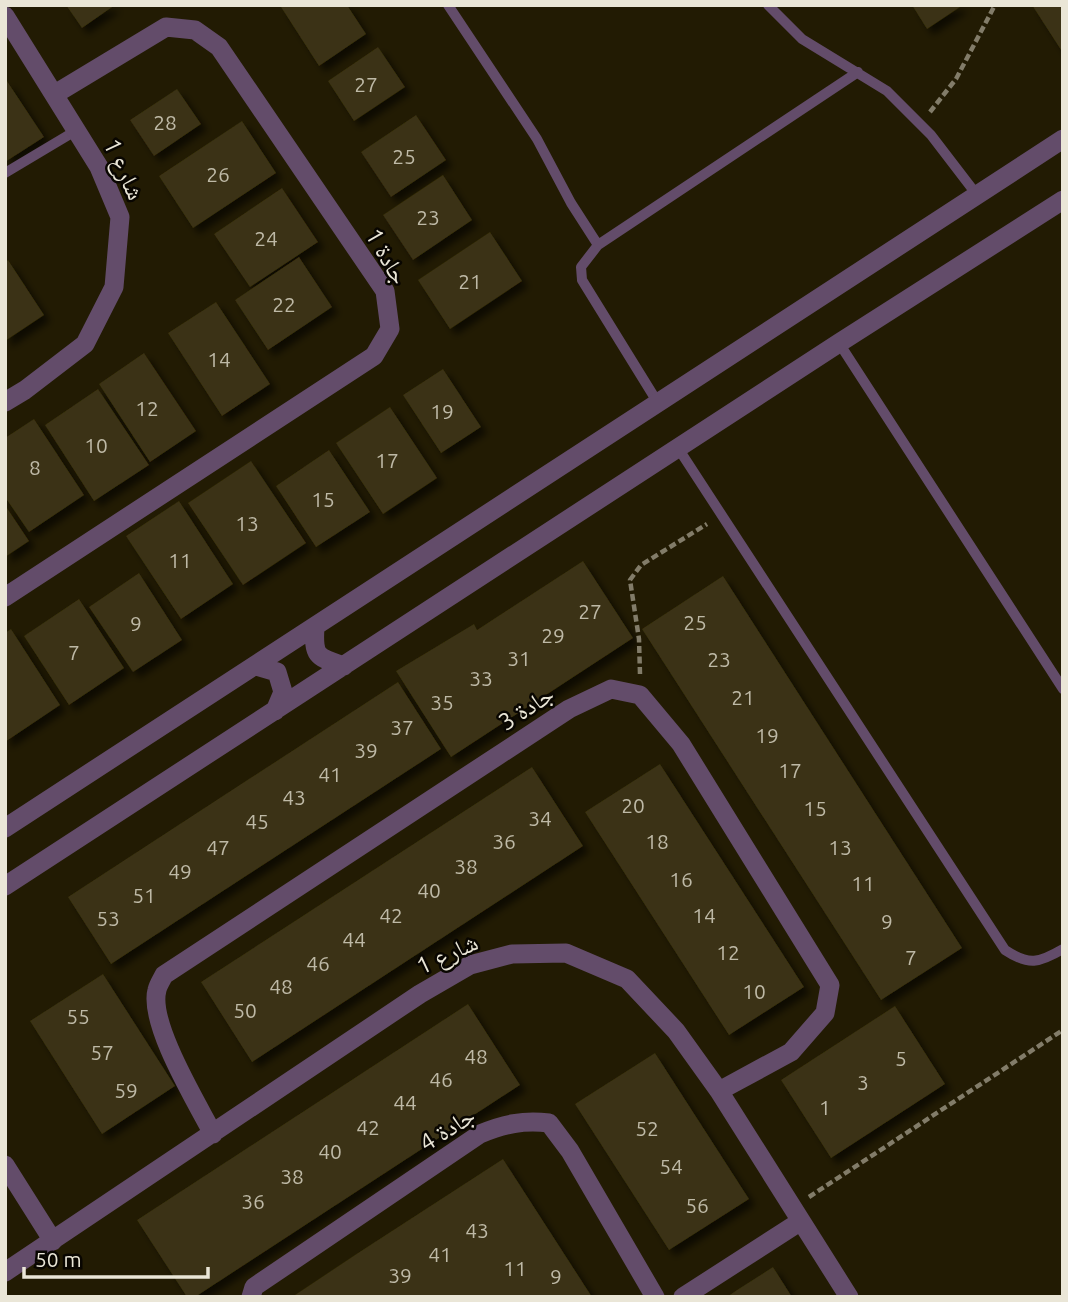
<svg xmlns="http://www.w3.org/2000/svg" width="1068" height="1302" font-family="Ubuntu,'Noto Naskh Arabic',sans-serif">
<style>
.building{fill:#3a3212;filter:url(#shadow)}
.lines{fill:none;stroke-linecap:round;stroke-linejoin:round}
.path{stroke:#827c69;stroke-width:4.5;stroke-dasharray:7 3.5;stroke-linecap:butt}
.service{stroke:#634c6a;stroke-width:10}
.minor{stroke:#634c6a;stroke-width:19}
.tertiary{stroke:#634c6a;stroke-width:19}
.labels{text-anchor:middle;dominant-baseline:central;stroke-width:5;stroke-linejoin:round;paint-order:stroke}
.number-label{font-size:21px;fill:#beb9a6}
.street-label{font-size:24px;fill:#eae6d7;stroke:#090601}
</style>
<defs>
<filter id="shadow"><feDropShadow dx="6" dy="6" stdDeviation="3.5" flood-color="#0009"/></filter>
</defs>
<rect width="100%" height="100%" fill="#221b03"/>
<path class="building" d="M66 5H115L82 28Z
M284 5H347L366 34 319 66 281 7Z
M912 5H963L927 29Z
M1032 5H1063V53Z
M378 47 405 87 354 121 328 81Z
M7 81 44 137 5 162V82Z
M177 89 201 124 154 156 130 120Z
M416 115 446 160 391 197 361 152Z
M242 121 276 173 193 228 159 176Z
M443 175 472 220 413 260 383 215Z
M282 188 318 242 250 287 214 234Z
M490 232 522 281 450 329 418 280Z
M299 257 332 307 268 350 235 300Z
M8 260 44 315 5 341V263Z
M216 302 270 384 222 416 168 333Z
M144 353 196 431 150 462 99 384Z
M443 369 481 427 441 453 403 395Z
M98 389 149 465 94 501 45 425Z
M390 407 437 478 383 514 336 443Z
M34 419 84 495 29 532 5 497V438Z
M329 450 370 512 316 547 276 486Z
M251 461 306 543 243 585 188 503Z
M179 501 233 584 181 619 126 536Z
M5 505 29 541 5 557Z
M583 561 633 638 451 757 396 671 474 624 477 630Z
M139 573 182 640 133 672 89 607Z
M723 576 962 948 881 1000 642 629Z
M79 599 124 668 69 705 24 636Z
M11 629 60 705 5 742V633Z
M398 682 441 749 111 964 68 897Z
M660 764 804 987 729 1035 585 812Z
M532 767 583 846 252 1062 201 982Z
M103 974 175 1086 102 1134 30 1021Z
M468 1004 520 1085 195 1297H187L137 1220Z
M895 1006 945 1084 831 1158 781 1080Z
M655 1053 749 1199 669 1250 575 1104Z
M503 1159 592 1297H292L358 1253Z
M773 1267 792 1297H727L737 1290Z"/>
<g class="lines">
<path class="path" d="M930 112 956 79 995 5
M640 674 639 639 630 580 641 565 707 524
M809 1197 1063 1030"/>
<path class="service" d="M448 5 537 139 571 203 598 245
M768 5 802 39 887 91 931 135 977 195
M5 173 77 130
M839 343 1063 689
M658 403 582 280 581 267 598 245 858 72
M678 448 1005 950C1029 966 1039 963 1063 949"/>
<path class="minor" d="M5 16 99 167 120 217 114 287 85 344 25 390 5 402
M5 597 374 356 390 329 385 291 219 47 195 30 166 27 55 94
M213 1134C197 1103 148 1023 157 990 158 985 162 979 164 975L569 709 611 689 640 695 681 744 830 985 825 1013 791 1052 719 1091
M5 1165 53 1241
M5 1272 420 994 470 965 512 954 566 953 627 979 676 1031 719 1091 849 1297
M251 1297 254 1287 480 1134C504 1124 523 1120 549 1123L570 1151 655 1297
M683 1297 801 1221"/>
<path class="tertiary" d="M315 627C313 657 317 657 344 666
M256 666 277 672 283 692 275 711
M5 828 1063 139
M5 886 839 343 1063 200"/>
</g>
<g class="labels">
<g class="number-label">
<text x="366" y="84">27</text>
<text x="165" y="122">28</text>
<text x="404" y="156">25</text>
<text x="218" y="174">26</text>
<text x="428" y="217">23</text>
<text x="266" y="238">24</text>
<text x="470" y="281">21</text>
<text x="284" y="304">22</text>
<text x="219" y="359">14</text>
<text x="147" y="408">12</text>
<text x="442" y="411">19</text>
<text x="96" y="445">10</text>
<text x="387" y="460">17</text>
<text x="35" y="467">8</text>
<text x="323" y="499">15</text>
<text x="247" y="523">13</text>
<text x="180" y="560">11</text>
<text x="590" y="611">27</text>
<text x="695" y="622">25</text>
<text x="136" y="623">9</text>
<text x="553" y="635">29</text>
<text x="74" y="652">7</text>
<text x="519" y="658">31</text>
<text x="719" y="659">23</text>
<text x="481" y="678">33</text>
<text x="743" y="697">21</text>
<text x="442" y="702">35</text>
<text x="402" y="727">37</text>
<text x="767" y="735">19</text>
<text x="366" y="750">39</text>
<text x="790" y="770">17</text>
<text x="330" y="774">41</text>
<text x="294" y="797">43</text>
<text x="633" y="805">20</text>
<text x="815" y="808">15</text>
<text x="540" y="818">34</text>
<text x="257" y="821">45</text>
<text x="504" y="841">36</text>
<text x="657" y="841">18</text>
<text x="218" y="847">47</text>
<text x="840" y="847">13</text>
<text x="466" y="866">38</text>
<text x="180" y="871">49</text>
<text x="681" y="879">16</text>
<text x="863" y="883">11</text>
<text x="429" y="890">40</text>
<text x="144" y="895">51</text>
<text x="391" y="915">42</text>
<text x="704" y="915">14</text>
<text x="108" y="918">53</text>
<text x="887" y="921">9</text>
<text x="354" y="939">44</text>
<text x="728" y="952">12</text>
<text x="911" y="957">7</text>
<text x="318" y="963">46</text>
<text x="281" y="986">48</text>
<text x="754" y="991">10</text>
<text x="245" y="1010">50</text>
<text x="78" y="1016">55</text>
<text x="102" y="1052">57</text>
<text x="476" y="1056">48</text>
<text x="901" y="1058">5</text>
<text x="441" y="1079">46</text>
<text x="863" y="1082">3</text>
<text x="126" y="1090">59</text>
<text x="405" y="1102">44</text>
<text x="825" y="1107">1</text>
<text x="368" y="1127">42</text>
<text x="647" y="1128">52</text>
<text x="330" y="1151">40</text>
<text x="671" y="1166">54</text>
<text x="292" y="1176">38</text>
<text x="253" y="1201">36</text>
<text x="697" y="1205">56</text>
<text x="477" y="1230">43</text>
<text x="440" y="1254">41</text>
<text x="515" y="1268">11</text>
<text x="400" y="1275">39</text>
<text x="556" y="1276">9</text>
</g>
<g class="street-label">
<text transform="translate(124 169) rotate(65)">شارع 1</text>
<text transform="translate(387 256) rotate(60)">جادة 1</text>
<text transform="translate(526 708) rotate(-33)">جادة 3</text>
<text transform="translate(447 954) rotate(-25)">شارع 1</text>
<text transform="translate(447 1129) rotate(-32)">جادة 4</text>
</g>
</g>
<rect width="1068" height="1302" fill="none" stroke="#eae6d7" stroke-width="14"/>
<path d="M24 1267v10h184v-10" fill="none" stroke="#eae6d7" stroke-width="3.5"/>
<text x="35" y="1267" font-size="21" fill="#eae6d7" stroke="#090601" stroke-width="5" paint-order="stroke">50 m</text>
</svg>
